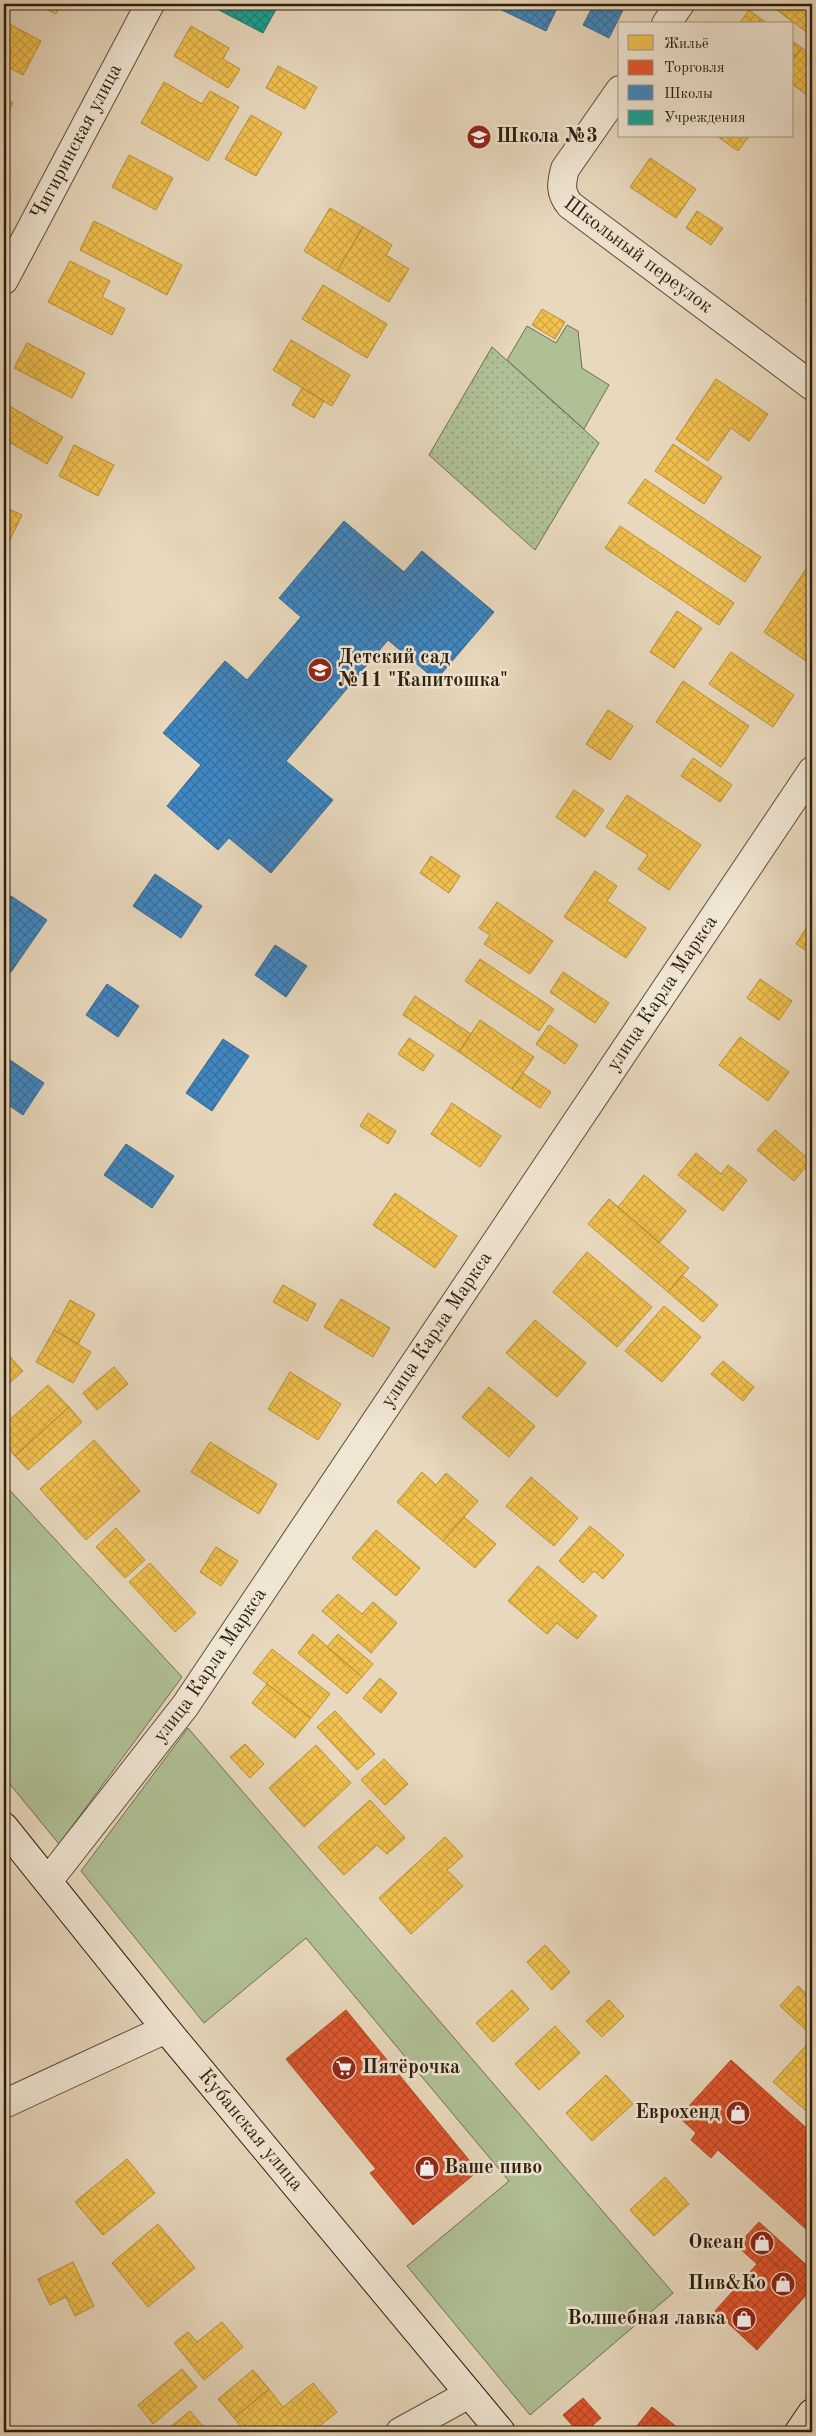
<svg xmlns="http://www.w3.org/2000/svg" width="816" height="2436" font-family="'Old Standard TT',serif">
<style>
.green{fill:#b0c095;stroke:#6e6f50}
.park{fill:url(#park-dots);stroke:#6e6f50}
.homes{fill:url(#homes-cross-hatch);stroke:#b7903a}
.shops{fill:url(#shops-cross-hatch);stroke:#ad4624}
.schools{fill:url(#schools-cross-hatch);stroke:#3a688d}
.public{fill:url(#public-cross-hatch);stroke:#1e7b6e}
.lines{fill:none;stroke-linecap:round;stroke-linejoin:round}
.street-casing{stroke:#5c4c38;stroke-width:30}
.secondary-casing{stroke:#2d1e0b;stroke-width:30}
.street{stroke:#f0e6d4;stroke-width:28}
.secondary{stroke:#f0e6d4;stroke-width:28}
.labels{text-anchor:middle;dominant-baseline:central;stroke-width:5;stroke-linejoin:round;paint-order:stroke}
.poi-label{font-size:20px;font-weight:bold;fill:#2d1e0b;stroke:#f0e6d4;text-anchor:start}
.street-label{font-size:20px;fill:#2d1e0b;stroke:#f0e6d4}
</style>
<defs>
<pattern id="park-dots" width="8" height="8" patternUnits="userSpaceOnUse" patternTransform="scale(1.25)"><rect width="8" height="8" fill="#b0c095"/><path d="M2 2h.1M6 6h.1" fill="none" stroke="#909b78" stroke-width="1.8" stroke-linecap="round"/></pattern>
<pattern id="homes-cross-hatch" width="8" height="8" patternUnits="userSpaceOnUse" patternTransform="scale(1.25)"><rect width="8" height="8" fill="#f2c14e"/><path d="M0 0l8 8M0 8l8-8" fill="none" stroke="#d0a543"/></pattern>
<pattern id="shops-cross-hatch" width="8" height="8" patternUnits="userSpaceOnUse" patternTransform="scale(1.25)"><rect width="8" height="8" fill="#e4572e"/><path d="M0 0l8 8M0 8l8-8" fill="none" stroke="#b94725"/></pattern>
<pattern id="schools-cross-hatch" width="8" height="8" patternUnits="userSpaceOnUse" patternTransform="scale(1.25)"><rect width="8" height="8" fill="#3f88c5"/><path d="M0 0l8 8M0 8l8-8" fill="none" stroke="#356f9e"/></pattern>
<pattern id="public-cross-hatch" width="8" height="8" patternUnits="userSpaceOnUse" patternTransform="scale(1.25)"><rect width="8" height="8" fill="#17a398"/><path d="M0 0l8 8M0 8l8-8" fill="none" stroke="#15847a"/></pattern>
</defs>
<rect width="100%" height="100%" fill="#e8d8bd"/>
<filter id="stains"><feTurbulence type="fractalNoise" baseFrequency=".004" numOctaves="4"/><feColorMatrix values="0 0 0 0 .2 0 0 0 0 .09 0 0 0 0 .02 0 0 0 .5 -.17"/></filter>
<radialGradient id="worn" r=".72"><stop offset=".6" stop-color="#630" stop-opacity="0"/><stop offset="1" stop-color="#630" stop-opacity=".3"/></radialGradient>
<path class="green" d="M567 325 578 331 582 368 609 385 584 429 507 360 527 326 556 343Z
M4 1484 182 1677 59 1844 4 1777Z
M188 1728 673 2293 530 2415 407 2266 509 2181 306 1938 204 2023 81 1871Z"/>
<path class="park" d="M492 347 599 443 535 550 429 455Z"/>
<path class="homes" d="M36 4H61L56 14Z
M770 4H812V36L770 5Z
M749 10 768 24H739Z
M4 21 41 41 23 75 4 65Z
M191 26 229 48 223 59 240 69 228 88 174 56Z
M792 41 802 48 792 61Z
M802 48 812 55 811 98 792 84V61Z
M278 66 317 87 305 109 266 88Z
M164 82 202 104 210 91 239 107 208 161 141 123Z
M4 98 13 103 4 119Z
M251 115 282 133 256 176 225 159Z
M717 136H749L738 151Z
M129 155 173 178 156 210 112 187Z
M650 158 696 189 676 218 630 187Z
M330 208 363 227 337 271 304 251Z
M697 211 723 228 711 245 686 228Z
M94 221 182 265 167 295 80 250Z
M363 227 392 245 386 255 409 269 389 302 337 271Z
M70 261 110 281 102 297 125 309 112 335 48 302Z
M323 285 387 324 367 358 302 319Z
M812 289V305L805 300Z
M542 309 565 322 555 339 532 325Z
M291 340 350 375 332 406 273 370Z
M27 343 85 373 72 398 14 368Z
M716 379 768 414 749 441 731 428 708 461 676 439Z
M302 388 324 401 314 418 292 405Z
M4 403 63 437 47 464 4 439Z
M673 444 722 477 704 504 655 471Z
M74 445 114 465 98 496 59 476Z
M645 479 761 557 745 582 628 503Z
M4 507 22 515 4 552Z
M620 526 734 603 719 625 605 548Z
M812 560V665L764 632Z
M677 611 702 628 674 668 650 652Z
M731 652 794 695 773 727 709 684Z
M683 681 749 726 721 767 656 722Z
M608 710 633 726 610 760 586 744Z
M693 758 732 785 720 802 681 776Z
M574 790 604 810 585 837 556 817Z
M627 795 701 845 669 890 638 869 648 855 606 827Z
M431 856 460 876 449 893 420 873Z
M595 871 617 886 607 901 646 928 626 958 564 917Z
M497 902 553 941 530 974 484 944 490 935 479 928Z
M812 919V954L796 944Z
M480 959 554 1009 539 1031 465 981Z
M563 972 609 1003 595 1023 550 992Z
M760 979 792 1001 779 1020 747 998Z
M415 996 471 1034 459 1052 403 1015Z
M480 1020 534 1057 512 1089 459 1052Z
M549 1025 578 1045 565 1064 536 1044Z
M740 1037 789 1072 768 1101 719 1065Z
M409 1038 434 1055 423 1071 398 1054Z
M523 1073 551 1092 540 1108 512 1089Z
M452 1103 501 1136 480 1167 431 1134Z
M368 1113 396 1131 388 1144 360 1126Z
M775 1130 811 1161 794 1181 757 1150Z
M696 1153 721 1174 728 1165 747 1180 723 1211 678 1175Z
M644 1175 686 1211 659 1243 618 1207Z
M395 1193 457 1236 435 1268 373 1225Z
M609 1199 689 1268 668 1292 588 1224Z
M587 1252 652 1307 617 1347 553 1292Z
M682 1275 718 1305 703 1322 668 1292Z
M283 1285 316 1304 307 1321 273 1302Z
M341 1299 390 1328 373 1357 324 1327Z
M70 1300 95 1314 78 1344 54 1330Z
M664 1306 701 1337 662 1382 625 1351Z
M535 1320 586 1363 557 1397 506 1353Z
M54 1330 91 1352 73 1383 36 1362Z
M4 1350 23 1371 4 1388Z
M723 1361 754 1387 743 1401 711 1374Z
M114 1367 128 1384 97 1410 83 1393Z
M290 1372 341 1404 318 1440 268 1409Z
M48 1385 69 1407 15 1456 4 1443V1425Z
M489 1387 535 1426 509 1457 462 1417Z
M69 1407 82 1422 28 1470 15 1456Z
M94 1440 140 1491 86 1540 40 1489Z
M210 1442 277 1484 259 1514 191 1472Z
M422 1472 436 1485 446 1473 478 1501 443 1541 397 1502Z
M531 1477 578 1518 554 1546 506 1506Z
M464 1517 496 1544 475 1568 443 1541Z
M590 1526 624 1555 603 1579 594 1571 583 1583 559 1561Z
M116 1528 145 1560 125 1578 96 1547Z
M376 1530 420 1568 396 1596 352 1558Z
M216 1547 238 1561 221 1586 200 1572Z
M150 1563 196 1613 175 1632 129 1582Z
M538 1566 597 1616 577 1639 557 1623 547 1634 508 1601Z
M338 1594 362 1614 373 1602 397 1623 371 1653 322 1611Z
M313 1634 362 1677 347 1694 298 1653Z
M338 1634 373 1664 362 1677 327 1647Z
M272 1649 330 1694 311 1718 253 1673Z
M380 1678 397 1693 381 1713 363 1698Z
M267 1684 311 1718 295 1738 252 1703Z
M335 1711 375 1754 357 1770 317 1727Z
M245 1744 264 1764 250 1778 230 1757Z
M316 1745 351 1783 304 1827 269 1788Z
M384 1759 408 1784 385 1805 361 1780Z
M370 1800 405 1838 387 1854 377 1845 344 1875 318 1847Z
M445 1837 463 1856 447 1870 463 1886 411 1934 379 1898Z
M545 1945 570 1972 552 1990 527 1962Z
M798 1986 812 1999V2025L807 2031 780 2006Z
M512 1990 529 2009 493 2042 476 2023Z
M609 2000 624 2016 602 2037 586 2021Z
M555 2026 580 2053 539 2090 515 2064Z
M812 2039V2116L773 2082Z
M606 2075 633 2104 592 2141 566 2113Z
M127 2159 155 2193 103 2235 75 2202Z
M665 2177 689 2204 654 2236 630 2210Z
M4 2211 10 2223 4 2226Z
M158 2224 195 2268 148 2307 112 2263Z
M73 2262 94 2306 75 2316 66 2297 50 2305 38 2279Z
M222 2322 243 2347 204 2380 174 2343 188 2332 197 2342Z
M182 2369 197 2387 153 2424 138 2405Z
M253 2370 269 2389 234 2418 218 2399Z
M313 2383 337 2412 312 2432H245L234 2418 269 2389 283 2407Z
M190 2411 208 2432H164Z"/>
<path class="shops" d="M346 2010 478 2171 413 2225 370 2173 376 2169 286 2059Z
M731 2060 812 2133V2224L807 2230 718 2150 711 2158 691 2140 696 2133 679 2117Z
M759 2222 812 2270V2288L808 2293 766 2254 757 2264 737 2246Z
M766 2254 808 2293 757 2350 715 2311Z
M583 2398 601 2418 585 2432H578L563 2415Z
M652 2407 683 2432H632Z"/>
<path class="schools" d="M489 4H559L546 31Z
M594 4H626L609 38 583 25Z
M344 521 404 572 422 551 494 612 436 680 388 640 286 761 333 800 271 873 229 838 218 850 167 806 201 765 163 733 225 661 247 680 301 617 279 598Z
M155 874 202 906 181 938 133 906Z
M11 896 47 920 11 972 4 968V906Z
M275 945 307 966 286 997 255 975Z
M107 984 139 1006 118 1037 86 1015Z
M223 1039 249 1056 212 1111 186 1093Z
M4 1056 44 1083 23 1115 4 1102Z
M126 1144 174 1176 152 1208 104 1175Z"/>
<path class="public" d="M214 4H279L263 33 213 7Z"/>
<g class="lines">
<defs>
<g id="street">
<path d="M666 24 680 4"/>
<path id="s1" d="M620 90 565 169C561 184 560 193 570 205L812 386"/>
<path id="s2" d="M4 280 150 4"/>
<path id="s3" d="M48 1881 185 1706 812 771"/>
<path d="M4 2104 166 2029"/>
<path d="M400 2432 469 2394"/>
</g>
<g id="secondary">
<path id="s4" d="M4 1827 166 2029 501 2432"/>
<path d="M799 2432 812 2413"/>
</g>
</defs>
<use href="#street" class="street-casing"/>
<use href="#secondary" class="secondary-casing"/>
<use href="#street" class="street"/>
<use href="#secondary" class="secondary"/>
</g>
<defs>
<symbol id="school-disc" viewBox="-11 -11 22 22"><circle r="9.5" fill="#8f2418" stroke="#f0e6d4"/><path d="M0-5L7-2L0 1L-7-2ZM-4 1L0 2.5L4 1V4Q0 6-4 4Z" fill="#fff"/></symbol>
<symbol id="supermarket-disc" viewBox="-11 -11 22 22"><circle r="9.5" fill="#8f2418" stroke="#f0e6d4"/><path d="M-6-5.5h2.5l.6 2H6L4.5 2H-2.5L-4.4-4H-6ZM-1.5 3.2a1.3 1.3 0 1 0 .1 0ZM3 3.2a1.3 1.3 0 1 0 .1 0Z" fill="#fff"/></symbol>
<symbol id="shop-disc" viewBox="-11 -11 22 22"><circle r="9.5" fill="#8f2418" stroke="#f0e6d4"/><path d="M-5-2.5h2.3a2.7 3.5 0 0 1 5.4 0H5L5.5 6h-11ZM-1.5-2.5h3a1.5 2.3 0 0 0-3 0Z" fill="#fff"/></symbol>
</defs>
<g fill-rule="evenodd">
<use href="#school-disc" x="465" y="123" width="28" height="28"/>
<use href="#school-disc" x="306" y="656" width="28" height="28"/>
<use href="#supermarket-disc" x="330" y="2054" width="28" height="28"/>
<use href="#shop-disc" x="724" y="2099" width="28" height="28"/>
<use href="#shop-disc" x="413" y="2154" width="28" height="28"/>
<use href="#shop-disc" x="748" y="2229" width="28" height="28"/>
<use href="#shop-disc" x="769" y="2270" width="28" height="28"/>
<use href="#shop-disc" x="730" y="2305" width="28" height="28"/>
</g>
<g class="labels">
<g class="poi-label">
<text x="496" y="137">Школа №3</text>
<text x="338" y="658">Детский сад<tspan x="338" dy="23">№11 "Капитошка"</tspan></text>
<text x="362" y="2068">Пятёрочка</text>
<text x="720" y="2113" text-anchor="end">Еврохенд</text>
<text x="444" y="2168">Ваше пиво</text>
<text x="744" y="2243" text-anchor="end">Океан</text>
<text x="766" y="2284" text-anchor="end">Пив&amp;Ко</text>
<text x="726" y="2319" text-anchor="end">Волшебная лавка</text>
</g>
<g class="street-label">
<text stroke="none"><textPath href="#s2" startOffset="156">Чигиринская улица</textPath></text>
<text stroke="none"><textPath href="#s1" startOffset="219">Школьный переулок</textPath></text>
<text stroke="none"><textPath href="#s3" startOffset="1080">улица Карла Маркса</textPath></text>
<text stroke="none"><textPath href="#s3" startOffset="675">улица Карла Маркса</textPath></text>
<text stroke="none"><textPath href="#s3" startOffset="270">улица Карла Маркса</textPath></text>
<text stroke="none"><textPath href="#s4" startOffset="391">Кубанская улица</textPath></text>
</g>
</g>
<rect width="816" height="2436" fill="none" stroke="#e8d8bd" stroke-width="20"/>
<rect x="5" y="5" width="806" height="2426" fill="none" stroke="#2d1e0b" stroke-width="2.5"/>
<rect x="10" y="10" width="796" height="2416" fill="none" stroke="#2d1e0b"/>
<rect x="618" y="22" width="175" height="115" fill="#f0e6d4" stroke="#a29684"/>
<rect x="628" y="35" width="25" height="15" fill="#f2c14e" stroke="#a29684"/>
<text x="664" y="48" font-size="15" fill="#2d1e0b">Жильё</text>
<rect x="628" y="60" width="25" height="15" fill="#e4572e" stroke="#a29684"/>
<text x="664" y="72" font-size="15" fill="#2d1e0b">Торговля</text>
<rect x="628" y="85" width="25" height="15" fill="#3f88c5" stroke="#a29684"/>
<text x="664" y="98" font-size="15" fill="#2d1e0b">Школы</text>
<rect x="628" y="110" width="25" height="15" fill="#17a398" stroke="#a29684"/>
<text x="664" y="122" font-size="15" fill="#2d1e0b">Учреждения</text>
<rect width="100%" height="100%" filter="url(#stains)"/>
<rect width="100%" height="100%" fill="url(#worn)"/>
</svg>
